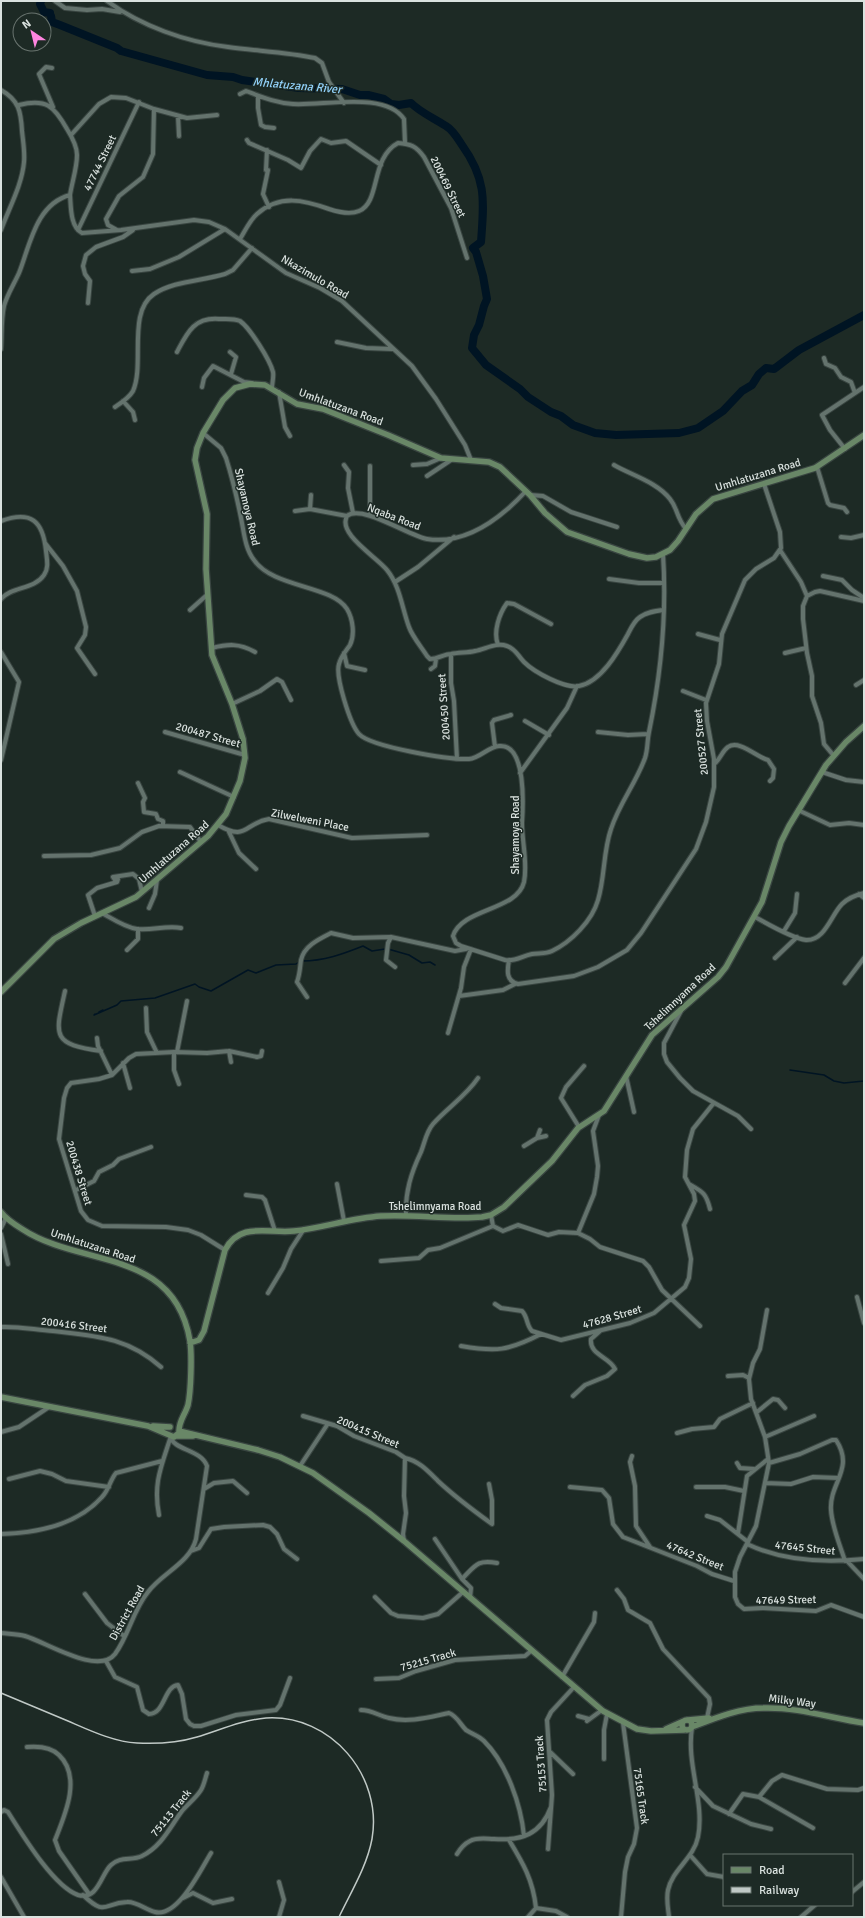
<svg xmlns="http://www.w3.org/2000/svg" width="865" height="1918" font-family="Signika,sans-serif">
<style>
.lines{fill:none;stroke-linecap:round;stroke-linejoin:round}
.stream{stroke:#001423;stroke-width:1.5}
.river{stroke:#001423;stroke-width:8}
.street-casing{stroke:#394541;stroke-width:6}
.secondary-casing{stroke:#394541;stroke-width:8}
.street{stroke:#64736d;stroke-width:4}
.secondary{stroke:#698767;stroke-width:5.5}
.rail{stroke:#c0c9c6;stroke-width:1.5}
.labels{text-anchor:middle;dominant-baseline:central;stroke-width:3;stroke-linejoin:round;paint-order:stroke}
.street-label{font-size:11px;fill:#dae2df;stroke:#1d2a25}
.water-label{font-size:12px;font-style:italic;fill:#91d1f9;stroke:#1d2a25}
</style>
<rect width="100%" height="100%" fill="#1d2a25"/>
<g class="lines">
<path class="stream" d="M388 949 409 955 422 963 430 962 435 965
M302 961C324 961 343 954 363 946L372 951 385 949
M99 1012 103 1010
M95 1014 94 1015 117 1005 121 1001 155 998 195 984 199 987 211 991 248 970 256 973 276 965 296 964 299 962
M790 1070 824 1075 834 1081 844 1083 864 1081"/>
<path class="river" d="M41 1 40 4 44 12 50 13
M51 16 52 22 60 25 117 48 121 51 207 75 233 77 242 80 299 88 342 89 360 95H368L384 99 391 104 399 105 411 103C421 113 434 118 446 126 453 130 458 139 462 145 487 180 484 201 481 242L473 248 476 252 483 276 487 299 484 306 479 325 474 335 472 348 486 365 520 389 528 397 551 412 561 416 573 425 595 433 616 435 679 433 698 428 723 411 742 391 752 385 759 374 766 368 774 369 799 350 864 315"/>
<defs>
<path id="street" d="M55 1 65 8 87 10 102 9 120 12
M107 1C141 26 186 42 228 47 257 51 287 52 315 58L322 63 329 82 344 103
M52 68 46 67 39 74 53 107
M1 90C19 100 21 112 22 131 23 141 25 152 24 162 22 185 9 208 1 230
M240 94 246 91C262 97 276 103 293 104 324 106 385 91 404 119L405 143
M258 96V108L261 125 265 127 274 128
M178 116 179 136
M71 135 99 104 111 97 126 98 154 109 187 118 217 115
M247 140 249 143 288 160 301 168 310 151 321 139 331 143 346 141 381 165
M267 150 266 170H268L263 194 269 207
M70 195C71 206 70 227 82 233L121 230 194 220 209 222 225 229 286 273 320 288 342 301 412 366 436 399 465 445 471 460
M78 230 139 102
M117 230 108 225 106 219 119 196 143 177 153 154 154 109
M240 239C245 231 250 220 257 214 280 194 304 200 329 209 338 212 350 215 359 211 381 202 370 158 398 143 411 144 416 146 424 157L451 208 467 258
M132 271 150 269 179 257 225 229
M88 303 90 281 85 274 83 266 86 255 96 247 123 237 133 230
M337 342 366 348 392 349
M1 349C2 335 1 320 4 306 7 295 14 284 19 273 30 245 36 204 70 195 72 182 77 168 77 155 77 146 72 137 67 129 54 106 46 98 19 105
M177 352C187 333 194 317 219 319 226 319 233 318 240 321 250 328 270 360 273 372 274 377 272 383 272 388
M230 352 236 357 231 374
M824 358 826 364 835 368 841 377 851 382 855 393
M202 387 204 378 213 366 244 382 252 383
M279 392 285 427 290 436
M123 401 133 412 135 420
M115 407C121 403 129 398 133 391 145 364 127 312 154 294 173 281 202 281 225 274L233 270 252 248
M203 433 221 448 226 458C232 477 237 498 241 518 244 532 245 549 254 560 273 588 332 585 347 609 353 619 355 635 350 645 346 651 341 656 339 664 335 676 350 724 359 734 371 747 450 760 469 759 480 758 488 747 499 746 527 743 523 808 522 823 522 843 528 863 524 882 517 911 462 908 453 936L456 943 461 946 505 960C515 962 522 956 532 954 538 953 546 954 552 951 571 942 592 921 598 900 605 877 603 852 611 829 619 804 636 783 645 758 648 749 647 741 649 732 661 674 667 614 663 554
M845 449 830 430 822 415 864 387
M344 465 349 472 348 488 353 513
M413 465 427 464 441 458
M614 465C631 475 657 482 670 499 678 509 676 517 686 529
M370 466V516
M817 467 828 503 830 505 844 508 847 512
M427 476 451 460
M526 491C501 518 466 545 427 539 409 536 362 504 347 516 337 534 377 557 387 570 400 586 402 608 409 627 412 636 422 648 427 656L430 659C438 659 444 654 451 654 459 652 467 653 475 651 486 649 496 642 507 646 516 649 518 656 524 662 534 672 565 689 579 686 601 682 618 652 628 634 631 628 634 621 640 617 647 612 655 611 663 610
M530 495 543 496 571 512 617 527
M310 509 311 495
M295 511 310 509 347 516
M1 521C31 510 43 521 46 551 47 560 49 568 44 575 34 590 12 586 1 599
M841 537 851 538 864 535
M45 543 63 566 77 591 86 627 85 635 77 648 95 674
M780 550 801 582 807 596 803 606V619L807 653 812 676V696L821 723 824 744 834 756
M823 576 842 580 852 590 864 598
M609 579 639 583H664
M395 582 418 567 454 537
M807 596 815 592 820 591 864 601
M190 610 208 594
M698 634 720 640
M498 645C493 632 499 614 507 603L514 604 551 624
M212 648C228 644 239 643 255 652
M1 652 19 682 1 760
M344 653 347 666 365 670
M785 653 806 648
M451 654V683L454 701 457 759
M431 669 435 666 436 659
M856 685 864 680
M683 691 706 700
M232 704 260 691 277 679 282 682 291 700
M525 721 549 735
M165 732 245 755
M598 732 628 735 648 734
M495 747 492 723 494 720 511 715
M714 764C720 760 722 751 728 747 739 739 758 758 768 760L774 769 773 778 770 781
M180 772 234 797
M822 772 846 780 864 782
M520 773 567 708 577 686
M138 783 145 798 143 802 144 812 156 814 158 819 163 821V826
M798 810 830 825 849 823 864 825
M218 825C247 842 244 823 269 819L352 838 427 835
M229 832 239 853 256 869
M44 856 91 855 120 848 142 832 159 826 190 827 201 842
M859 894 864 898
M149 908 155 894 157 880
M102 913C113 919 124 927 137 929 151 931 166 925 181 928
M95 916 88 895 97 888 117 882 118 879 115 880 113 877 133 874 139 879 142 892
M755 917C768 924 791 938 806 940 825 941 831 915 842 904 848 898 856 895 864 893
M784 931 795 913 797 894
M391 937 388 943 386 960 395 967
M127 950 138 939V929
M775 958 797 937
M509 960C507 971 506 981 518 984L574 976 598 967 627 950 641 933 696 849 706 822 714 787V759L707 721 706 703 719 664 722 634 745 580 756 569 774 558 781 548 780 532 764 484
M845 983 864 958
M65 991C55 1036 51 1044 101 1051
M459 996 503 990 515 984
M307 997 297 982C300 974 300 967 301 960 304 946 319 939 331 933L353 938 391 937 455 951 466 949
M146 1008 147 1032 157 1053
M681 1011 664 1043V1054L667 1062 680 1078 693 1091 738 1116 751 1129
M448 1033 461 988 464 967 471 949
M97 1038 98 1046 112 1075
M229 1051 231 1062
M174 1052V1070L179 1084
M177 1052 187 1001
M123 1063 130 1088
M626 1076 634 1112
M579 1127 561 1098 566 1087 584 1066
M537 1138 540 1130
M524 1146 537 1138 546 1136
M337 1184 344 1221
M689 1184C703 1192 706 1193 710 1209
M76 1190 94 1181 99 1172 113 1165 119 1159 151 1147
M246 1195 262 1197 265 1200 275 1231
M491 1215 493 1226
M406 1216C405 1192 411 1173 421 1152 425 1142 426 1132 433 1124 447 1108 466 1096 478 1078
M493 1226 503 1231 518 1225 548 1235 559 1232 578 1233 590 1239 600 1247 643 1261 649 1267 662 1290 700 1326
M1 1228 6 1218
M578 1233 594 1194 597 1177 598 1166 593 1131 599 1115
M1 1234 8 1264
M225 1250 201 1235 188 1230 166 1227 102 1226 88 1220 81 1211 59 1139 64 1098 67 1088 71 1083 99 1079 112 1075 129 1058 136 1054 174 1052 207 1053 229 1051 257 1057 261 1056 262 1051
M381 1261 419 1258 428 1250 440 1248 493 1226
M268 1293 283 1268 291 1249 304 1229
M857 1297 864 1323
M495 1304 501 1308 522 1311C528 1317 526 1325 532 1331L561 1340 630 1323 654 1313 685 1287 689 1278 691 1259 684 1225 695 1201 694 1194 685 1177 687 1150 693 1129 713 1104
M767 1310 760 1349 753 1363 749 1379 751 1399 765 1437 769 1463 756 1526 740 1557 735 1572V1597L738 1604 744 1609 763 1608 816 1611 831 1605 864 1617
M1 1327C18 1326 36 1330 53 1331 96 1336 127 1337 161 1367
M461 1346C496 1352 508 1351 541 1334
M728 1376 743 1375 749 1378
M573 1396 585 1385 607 1376 615 1369C610 1357 589 1355 591 1339L600 1331
M757 1412 773 1399 778 1400 785 1408
M303 1416 337 1426 354 1436 396 1452 405 1458 404 1496 406 1513 403 1534 404 1541
M1 1432 19 1427 49 1407
M677 1433 692 1429 714 1427 720 1419 753 1403
M765 1437 814 1416
M632 1456 630 1462 635 1486 636 1526 650 1547
M405 1458C419 1461 428 1471 438 1481 454 1496 474 1511 492 1524V1500L489 1484
M737 1463 740 1468 754 1469
M769 1463 800 1454 832 1440H836C855 1469 829 1483 831 1510 832 1527 840 1545 845 1561
M300 1466 327 1425
M9 1479 40 1471 52 1474 66 1481 109 1487
M765 1483 791 1484 813 1477 839 1478
M570 1487 602 1490 609 1498 613 1524 623 1537 697 1566 712 1574 734 1581
M696 1487H725L744 1491
M204 1489 214 1483 233 1481 247 1493
M159 1515C153 1484 161 1467 170 1439
M707 1516 720 1520 748 1542
M738 1533 747 1476 768 1459
M1 1534C37 1533 77 1525 102 1497 109 1490 110 1480 116 1473L162 1461
M435 1539 462 1579 471 1588 470 1598
M747 1544C783 1561 825 1563 864 1559
M191 1551 199 1548 211 1529 224 1527 263 1525 270 1527 277 1534 284 1549 297 1559
M847 1561 864 1579
M462 1579C475 1566 477 1559 497 1563
M617 1590 624 1599 628 1610 650 1623 663 1649 709 1698 710 1704 707 1718
M85 1594 107 1623 124 1636
M375 1597 391 1613 398 1616 423 1618 438 1614 463 1592
M1 1633C9 1634 17 1634 25 1636 46 1642 98 1676 115 1654 129 1635 133 1610 148 1592 162 1573 190 1563 196 1539L207 1466C201 1449 174 1451 170 1436
M106 1661 115 1677 137 1687 143 1710 149 1714C165 1714 164 1686 178 1685L182 1694 186 1719 190 1724 194 1726H201L236 1715 276 1710 280 1705 290 1678
M562 1677 594 1622 595 1613
M376 1679 399 1678 416 1671 455 1660 525 1656 531 1651
M361 1710C372 1710 379 1716 389 1718 409 1723 429 1717 449 1713 457 1716 460 1724 466 1730 472 1734 479 1736 484 1741 507 1764 521 1805 524 1836
M578 1716 589 1719
M587 1721 602 1710
M27 1747C39 1746 51 1747 59 1755 82 1777 65 1815 55 1840L59 1851 89 1894
M550 1752 573 1774
M604 1759V1730L607 1714
M695 1787 713 1806 751 1824 771 1829
M759 1797 813 1828
M1 1812 4 1810 8 1812C22 1834 53 1886 78 1895 98 1901 101 1874 111 1865 120 1856 132 1861 142 1856 162 1846 170 1827 182 1811 188 1804 196 1798 201 1790 204 1785 205 1779 207 1773
M729 1814 743 1794 759 1797 772 1781 782 1775 827 1789 858 1790 864 1788
M509 1840C523 1863 533 1880 536 1908L528 1917
M548 1849 552 1795 547 1720 551 1712 574 1687
M457 1854C460 1849 464 1844 470 1841 477 1837 487 1839 494 1839 522 1841 541 1834 551 1807
M690 1855 707 1874 724 1877
M1 1877 24 1917
M852 1892 864 1882
M83 1895C106 1917 103 1903 127 1902 136 1901 146 1910 155 1912 178 1918 201 1869 211 1853
M183 1898 193 1893 213 1903 232 1899
M536 1908 556 1911 567 1917
M279 1917 284 1900 279 1882
M621 1917 625 1872 628 1857 634 1844 637 1828 623 1723
M669 1917C668 1908 666 1899 668 1890 672 1870 694 1858 698 1837 705 1802 686 1764 692 1728
M801 1917 815 1905"/>
<path id="secondary" d="M1 992 54 939 81 923 136 897 208 836 226 814 240 781 245 758 243 739 232 704 212 655 206 569 207 514 195 460 197 448 203 433 223 400 235 388 250 384 265 385 297 404 323 409 388 435 441 458 489 462 500 467 530 495 545 513 567 532 629 554 647 558 656 557 670 550 678 541 696 514 713 499 815 468 864 435
M1 1212C6 1219 14 1224 22 1229 81 1268 174 1247 190 1341 192 1355 191 1391 188 1405 185 1415 178 1422 179 1433L174 1437 148 1426 1 1397
M190 1343 199 1340 204 1331 225 1250C240 1221 269 1234 294 1231 323 1228 351 1218 381 1216 415 1214 449 1220 482 1217L491 1215 504 1207 552 1161 578 1128 604 1111 652 1035 718 977 726 967 762 902 781 842 789 826 826 765 846 742 864 726
M153 1426 170 1427
M179 1431 258 1450 280 1457 313 1473 369 1513 404 1541 603 1711 637 1729 651 1731 684 1730
M177 1436H193
M682 1725a5 5 0 1 1 10 0a5 5 0 1 1-10 0Z
M688 1720 709 1718
M692 1727C715 1718 739 1708 764 1708 797 1707 831 1718 864 1723
M666 1729 684 1721"/>
</defs>
<use href="#street" class="street-casing"/>
<use href="#secondary" class="secondary-casing"/>
<use href="#street" class="street"/>
<use href="#secondary" class="secondary"/>
<path class="rail" d="M1 1693C23 1702 46 1712 68 1721 89 1730 114 1742 137 1743 157 1744 177 1743 197 1737 220 1730 242 1720 266 1718 331 1714 383 1776 372 1839 367 1866 351 1892 339 1917"/>
</g>
<g class="labels">
<g class="street-label">
<text transform="translate(100 163) rotate(-64)">47744 Street</text>
<text transform="translate(448 187) rotate(64)">200469 Street</text>
<text transform="translate(315 277) rotate(30)">Nkazimulo Road</text>
<text transform="translate(341 407) rotate(20)">Umhlatuzana Road</text>
<text transform="translate(758 475) rotate(-17)">Umhlatuzana Road</text>
<text transform="translate(247 507) rotate(77)">Shayamoya Road</text>
<text transform="translate(394 517) rotate(21)">Nqaba Road</text>
<text transform="translate(444 707) rotate(-94)">200450 Street</text>
<text transform="translate(208 735) rotate(16)">200487 Street</text>
<text transform="translate(701 742) rotate(-96)">200527 Street</text>
<text transform="translate(310 820) rotate(11)">Zilwelweni Place</text>
<text transform="translate(515 835) rotate(-90)">Shayamoya Road</text>
<text transform="translate(174 852) rotate(-41)">Umhlatuzana Road</text>
<text transform="translate(680 997) rotate(-43)">Tshelimnyama Road</text>
<text transform="translate(79 1173) rotate(73)">200438 Street</text>
<text x="435" y="1206">Tshelimnyama Road</text>
<text transform="translate(93 1246) rotate(18)">Umhlatuzana Road</text>
<text transform="translate(612 1317) rotate(-16)">47628 Street</text>
<text transform="translate(74 1325) rotate(7)">200416 Street</text>
<text transform="translate(368 1432) rotate(23)">200415 Street</text>
<text transform="translate(805 1548) rotate(6)">47645 Street</text>
<text transform="translate(695 1556) rotate(22)">47642 Street</text>
<text transform="translate(786 1600) rotate(-1)">47649 Street</text>
<text transform="translate(127 1613) rotate(-61)">District Road</text>
<text transform="translate(428 1660) rotate(-16)">75215 Track</text>
<text transform="translate(792 1701) rotate(7)">Milky Way</text>
<text transform="translate(541 1764) rotate(-94)">75153 Track</text>
<text transform="translate(641 1796) rotate(82)">75165 Track</text>
<text transform="translate(171 1813) rotate(-51)">75113 Track</text>
</g>
<g class="water-label">
<text transform="translate(297 86) rotate(5)">Mhlatuzana River</text>
</g>
</g>
<rect width="865" height="1918" fill="none" stroke="#dae2df" stroke-width="4"/>
<rect x="723" y="1854" width="130" height="52" fill="#1d2a25" stroke="#69746f"/>
<rect x="731" y="1867" width="20" height="6" fill="#698767" stroke="#69746f"/>
<text x="759" y="1874" font-size="12" fill="#dae2df">Road</text>
<rect x="731" y="1887" width="20" height="6" fill="#c0c9c6" stroke="#69746f"/>
<text x="759" y="1894" font-size="12" fill="#dae2df">Railway</text>
<g transform="translate(32 32) rotate(325)"><circle r="19" fill="#1d2a25" stroke="#69746f"/>
<path d="M0-3L7 15L0 10L-7 15Z" fill="#fe85e0"/>
<text y="-6" font-size="11" font-weight="bold" text-anchor="middle" fill="#dae2df">N</text>
</g>
</svg>
